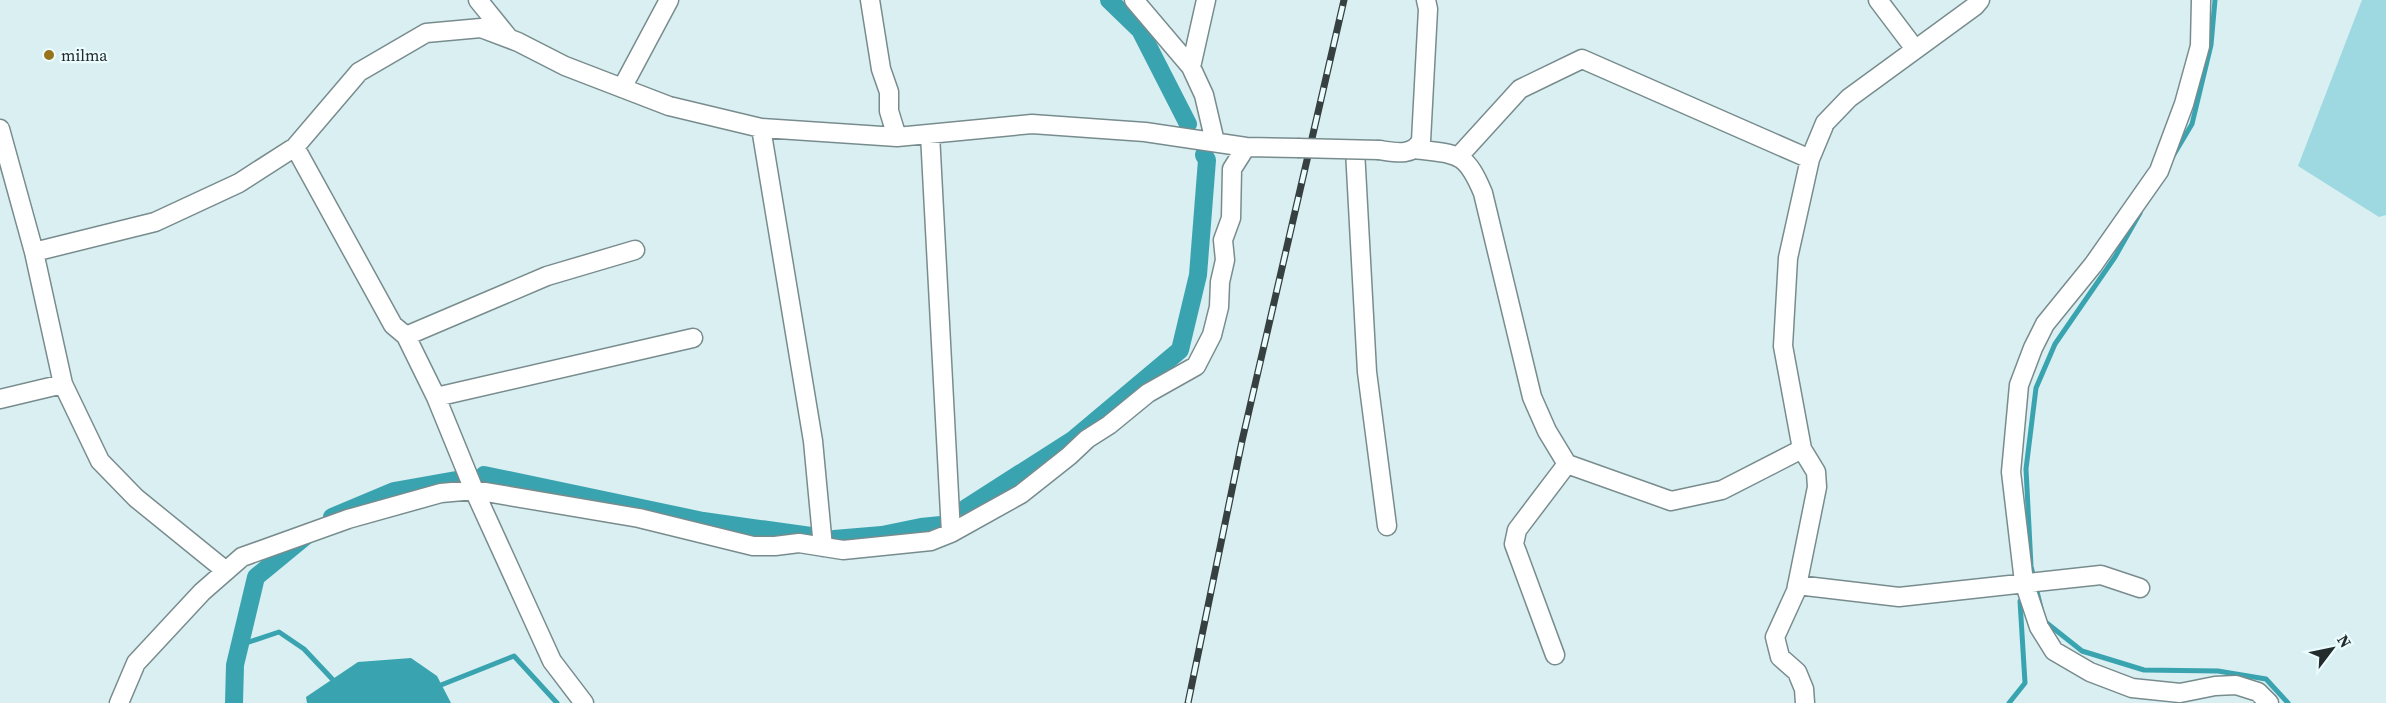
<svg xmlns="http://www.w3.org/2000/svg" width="2386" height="703" font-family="'Source Serif 4',serif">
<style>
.green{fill:#9ed9e1}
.water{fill:#39a4b0}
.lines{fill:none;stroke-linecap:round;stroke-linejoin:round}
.stream{stroke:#39a4b0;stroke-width:5}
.canal{stroke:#39a4b0;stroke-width:18}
.street-casing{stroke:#788c8e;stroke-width:21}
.street{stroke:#fff;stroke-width:18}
.rail-casing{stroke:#364041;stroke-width:7}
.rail{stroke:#eafcfe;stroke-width:4.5;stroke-dasharray:14;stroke-linecap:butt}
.street-bridge-casing{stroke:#788c8e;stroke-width:21;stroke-linecap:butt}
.street-bridge{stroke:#fff;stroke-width:18}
.poi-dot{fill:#99721e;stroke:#eafcfe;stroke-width:2}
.labels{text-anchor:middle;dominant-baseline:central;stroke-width:4.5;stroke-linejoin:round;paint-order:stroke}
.poi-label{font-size:16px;fill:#232b2c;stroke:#eafcfe;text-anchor:start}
</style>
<rect width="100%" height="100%" fill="#daeff2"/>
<path class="green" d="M2362 0H2386V215L2379 217 2298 166Z"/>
<path class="water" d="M411 658 437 676 451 703H307L306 697 358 662Z"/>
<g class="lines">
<path class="stream" d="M2173 156 2192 124 2211 45 2215 0
M2041 608 2031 566 2026 469 2036 388 2055 344 2115 257 2140 213
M2043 620 2082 651 2144 670 2218 671 2266 679 2288 703
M240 645 279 632 304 649 335 682
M436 687 514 656 557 703
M2009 703 2025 683 2020 601 2026 598"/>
<path class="canal" d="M1109 0 1140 30 1188 124
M484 475 703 521 811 536
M966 508 1074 439 1180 350 1198 275 1207 160 1204 155
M332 517 394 491 456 480
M834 539 882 535 921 527 941 525
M234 703 235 665 256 577 307 535"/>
<defs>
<path id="street" d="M478 0 508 37
M870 0 881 69 889 92V111L897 137
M1134 0 1191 67 1204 95 1215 142
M1878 0 1915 49
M2201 0 2200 46 2184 104 2159 171 2093 265 2045 324 2033 348 2019 385 2011 472 2024 582 2039 627 2054 651 2090 672 2132 688 2180 693 2215 686 2236 685 2258 692 2269 703
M1191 67 1206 0
M622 88 669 0
M761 128 813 441 823 547
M0 129 34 252 63 384 100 461 136 498 226 571
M930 134 951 533
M295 147 393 325 406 336 436 397 474 490 552 661 584 703
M1415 149C1457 155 1465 150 1483 193L1532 397 1547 431 1567 464 1671 501 1722 490 1802 449
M1355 150 1367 372 1387 526
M1379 150C1394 152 1412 157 1421 141L1428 9 1426 0
M1459 156 1520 89 1582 59 1810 159
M34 252 155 222 239 183 295 147 359 72 426 33 481 28 518 42 565 66 669 106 761 128 897 137 1032 124 1145 132 1246 147 1298 148
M406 336 547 276 635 250
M436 397 693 338
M0 399 63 384
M1797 585 1899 597 2101 575 2140 588
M1555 655 1514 544 1517 530 1567 464
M119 703 136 663 202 592 242 557 348 519 441 493 474 490 639 518 753 546H775L799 543 843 550 931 541 951 533 1021 494 1069 456 1087 439 1109 425 1148 393 1196 366 1212 335 1219 307 1220 282 1225 260 1223 240 1231 218 1232 169 1246 147
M1805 703 1804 689 1797 672 1780 657 1775 637 1796 591 1817 487 1816 472 1802 449 1783 346 1788 258 1810 159 1825 123 1849 98 1975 6 1980 0"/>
</defs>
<use href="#street" class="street-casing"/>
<use href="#street" class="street"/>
<defs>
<path id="rail" d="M1188 703 1242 441 1344 0"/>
</defs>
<use href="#rail" class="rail-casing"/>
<use href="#rail" class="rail"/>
<defs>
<path id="street-bridge" d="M1298 148 1379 150"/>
</defs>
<use href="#street-bridge" class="street-bridge-casing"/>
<use href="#street-bridge" class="street-bridge"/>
</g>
<circle class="poi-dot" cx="49" cy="55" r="6"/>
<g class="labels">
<g class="poi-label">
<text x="61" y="55">milma</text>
</g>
</g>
<g transform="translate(2332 649) rotate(58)" stroke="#eafcfe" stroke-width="4.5" paint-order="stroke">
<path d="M0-4.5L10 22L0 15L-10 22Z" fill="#232b2c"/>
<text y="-9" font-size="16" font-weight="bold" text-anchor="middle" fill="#232b2c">N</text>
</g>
</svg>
